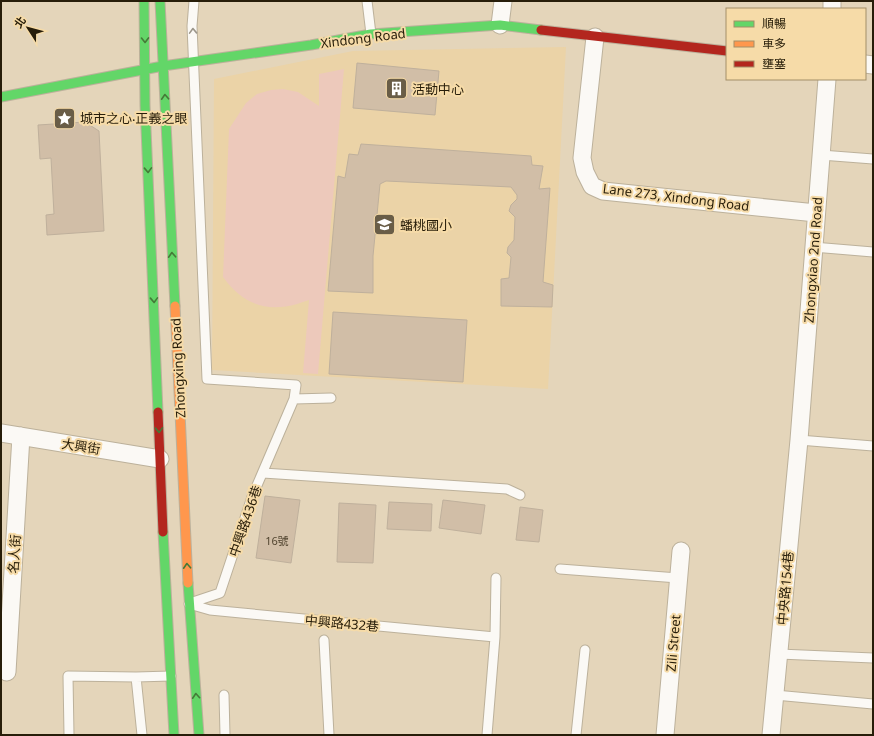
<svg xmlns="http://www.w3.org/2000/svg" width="874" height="736" font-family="'Noto Sans','Noto Sans TC',sans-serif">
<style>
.built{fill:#ebd3a7}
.green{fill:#edc9bb}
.building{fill:#d1bea7;stroke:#bfb09c}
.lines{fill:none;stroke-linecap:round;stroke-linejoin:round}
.lane-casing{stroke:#bcb19b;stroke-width:11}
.street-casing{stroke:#bcb19b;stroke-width:19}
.fast-casing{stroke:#bcb19b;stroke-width:11}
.slow-casing{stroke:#bcb19b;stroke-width:11}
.jam-casing{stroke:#bcb19b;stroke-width:11}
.lane{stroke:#fbf9f5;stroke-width:9}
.street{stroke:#fbf9f5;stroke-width:17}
.fast{stroke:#63d668;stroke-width:9}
.slow{stroke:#ff974d;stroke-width:9}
.jam{stroke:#b3261e;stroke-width:9}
.oneway{stroke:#9c968b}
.oneway2{stroke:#457a38}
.labels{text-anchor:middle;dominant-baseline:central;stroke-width:4;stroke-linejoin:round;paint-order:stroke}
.number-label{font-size:11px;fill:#524530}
.street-label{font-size:13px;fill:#271d09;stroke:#f6dba8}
.poi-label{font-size:13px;fill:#271d09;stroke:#f6dba8;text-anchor:start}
</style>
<rect width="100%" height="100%" fill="#e4d5ba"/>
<path class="built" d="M566 47 548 389 212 370 214 79 353 51Z"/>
<path class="green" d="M344 69 318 374 303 373 309 300C305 301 301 303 297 304 265 313 242 303 223 277L229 129 246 103 257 94 271 90 283 89 298 92 319 106V74Z"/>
<path class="building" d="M357 63 439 71 435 115 353 108Z
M85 122 99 131 104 231 47 235 46 215 54 214 51 158 40 159 38 125Z
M361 144 531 156 532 165 543 166 539 189 550 188 543 282 553 285 552 307 501 306V279L509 278 511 257 507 253 508 247 514 240 515 217 509 211 511 205 517 199V195L511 187 386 181 380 184 373 256V293L328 291 338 176 345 178 349 154 358 155Z
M333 312 467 320 463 382 329 374Z
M265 496 300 500 291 563 256 558Z
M443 500 485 505 481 534 439 528Z
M389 502 432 504 431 531 387 529Z
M339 503 376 505 373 563 337 562Z
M520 507 543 510 539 542 516 540Z"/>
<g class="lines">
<defs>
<path id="lane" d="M367 1 371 34
M821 155 873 159
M813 247 873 252
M294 399 331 398
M799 440 873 446
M263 473 507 489 520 495
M560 569 678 578
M190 603 220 593 252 497 294 399 296 385 207 379 192 26 194 1
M189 604 210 610 495 637
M324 640 329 735
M779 654 873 658
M136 677 142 735
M224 695 225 735
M775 695 873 704
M69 735 68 676 136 677 171 676
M487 735 495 637 496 578
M576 735 585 650"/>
<path id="street" d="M832 9V1
M500 25 503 1
M595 37 582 158 585 172 592 186 603 191 816 213
M865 64 873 65
M1 433 160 459
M7 672 21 436
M665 735 681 551
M771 735 799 440 827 79"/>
<path id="fast" d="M144 1 145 105 158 412
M160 1 175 306
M1 97 163 66 311 45 371 34 500 25 541 30
M163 532 174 735
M188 583 199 735"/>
<path id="slow" d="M175 306 188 583"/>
<path id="jam" d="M541 30 727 51
M158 412 163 532"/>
</defs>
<use href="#lane" class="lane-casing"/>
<use href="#street" class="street-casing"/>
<use href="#fast" class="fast-casing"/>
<use href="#slow" class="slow-casing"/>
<use href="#jam" class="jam-casing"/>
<use href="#lane" class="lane"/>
<use href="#street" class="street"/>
<use href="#fast" class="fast"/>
<use href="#slow" class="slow"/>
<use href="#jam" class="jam"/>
</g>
<defs><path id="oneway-chevron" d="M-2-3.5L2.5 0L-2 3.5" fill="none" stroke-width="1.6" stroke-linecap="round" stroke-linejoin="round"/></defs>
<use class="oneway" href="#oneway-chevron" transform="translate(193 31) rotate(-92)"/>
<g class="oneway2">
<use href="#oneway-chevron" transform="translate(145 40) rotate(89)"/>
<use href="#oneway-chevron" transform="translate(165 97) rotate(-93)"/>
<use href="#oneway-chevron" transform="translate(148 170) rotate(88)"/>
<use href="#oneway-chevron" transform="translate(172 255) rotate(-93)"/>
<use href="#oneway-chevron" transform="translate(154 300) rotate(88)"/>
<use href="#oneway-chevron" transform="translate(159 430) rotate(88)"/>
<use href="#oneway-chevron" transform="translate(187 566) rotate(-93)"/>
<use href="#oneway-chevron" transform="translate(196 696) rotate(-94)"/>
</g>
<defs>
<symbol id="building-square" viewBox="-11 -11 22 22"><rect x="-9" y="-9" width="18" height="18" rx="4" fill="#695d47" stroke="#f6dba8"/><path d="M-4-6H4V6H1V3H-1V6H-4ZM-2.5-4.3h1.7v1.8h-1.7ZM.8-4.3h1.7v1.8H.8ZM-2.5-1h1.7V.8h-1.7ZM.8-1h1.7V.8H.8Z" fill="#fff"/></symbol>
<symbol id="sight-square" viewBox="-11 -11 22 22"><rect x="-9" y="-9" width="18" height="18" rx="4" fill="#695d47" stroke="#f6dba8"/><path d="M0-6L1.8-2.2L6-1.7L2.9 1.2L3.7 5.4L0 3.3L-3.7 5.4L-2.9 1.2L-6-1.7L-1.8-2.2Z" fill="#fff"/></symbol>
<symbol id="school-square" viewBox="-11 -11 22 22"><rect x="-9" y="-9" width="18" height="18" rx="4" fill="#695d47" stroke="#f6dba8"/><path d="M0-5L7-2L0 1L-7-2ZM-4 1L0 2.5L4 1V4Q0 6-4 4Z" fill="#fff"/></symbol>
</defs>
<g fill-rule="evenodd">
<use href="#building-square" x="384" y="76" width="25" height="25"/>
<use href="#sight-square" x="52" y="106" width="25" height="25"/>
<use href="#school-square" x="372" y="212" width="25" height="25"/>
</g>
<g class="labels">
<g class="number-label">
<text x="277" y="540">16號</text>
</g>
<g class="street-label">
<text transform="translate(363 38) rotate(-7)">Xindong Road</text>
<text transform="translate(676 197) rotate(7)">Lane 273, Xindong Road</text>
<text transform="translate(813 260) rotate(-86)">Zhongxiao 2nd Road</text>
<text transform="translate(178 368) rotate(-93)">Zhongxing Road</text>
<text transform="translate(81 446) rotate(9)">大興街</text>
<text transform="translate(245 521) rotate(-71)">中興路436巷</text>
<text transform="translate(14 554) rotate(-86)">名人街</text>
<text transform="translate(785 588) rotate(-85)">中央路154巷</text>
<text transform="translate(342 623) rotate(5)">中興路432巷</text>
<text transform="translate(673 643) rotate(-85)">Zili Street</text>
</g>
<g class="poi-label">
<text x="412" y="89">活動中心</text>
<text x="80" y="118">城市之心‧正義之眼</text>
<text x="400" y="225">蟠桃國小</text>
</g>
</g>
<rect width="874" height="736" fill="none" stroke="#271d09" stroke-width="4"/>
<rect x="726" y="8" width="140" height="72" fill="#f6dba8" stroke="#a38f68"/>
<rect x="734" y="21" width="20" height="6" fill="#63d668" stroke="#a38f68"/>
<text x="762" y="28" font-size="12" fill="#271d09">順暢</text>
<rect x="734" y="41" width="20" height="6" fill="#ff974d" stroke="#a38f68"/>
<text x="762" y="48" font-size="12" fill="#271d09">車多</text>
<rect x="734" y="61" width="20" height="6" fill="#b3261e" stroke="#a38f68"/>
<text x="762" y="68" font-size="12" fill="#271d09">壅塞</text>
<g transform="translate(28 28) rotate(306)" stroke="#f6dba8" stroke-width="3" paint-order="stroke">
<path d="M0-3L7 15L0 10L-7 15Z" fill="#271d09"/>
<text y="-6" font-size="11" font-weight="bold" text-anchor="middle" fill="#271d09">北</text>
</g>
</svg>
